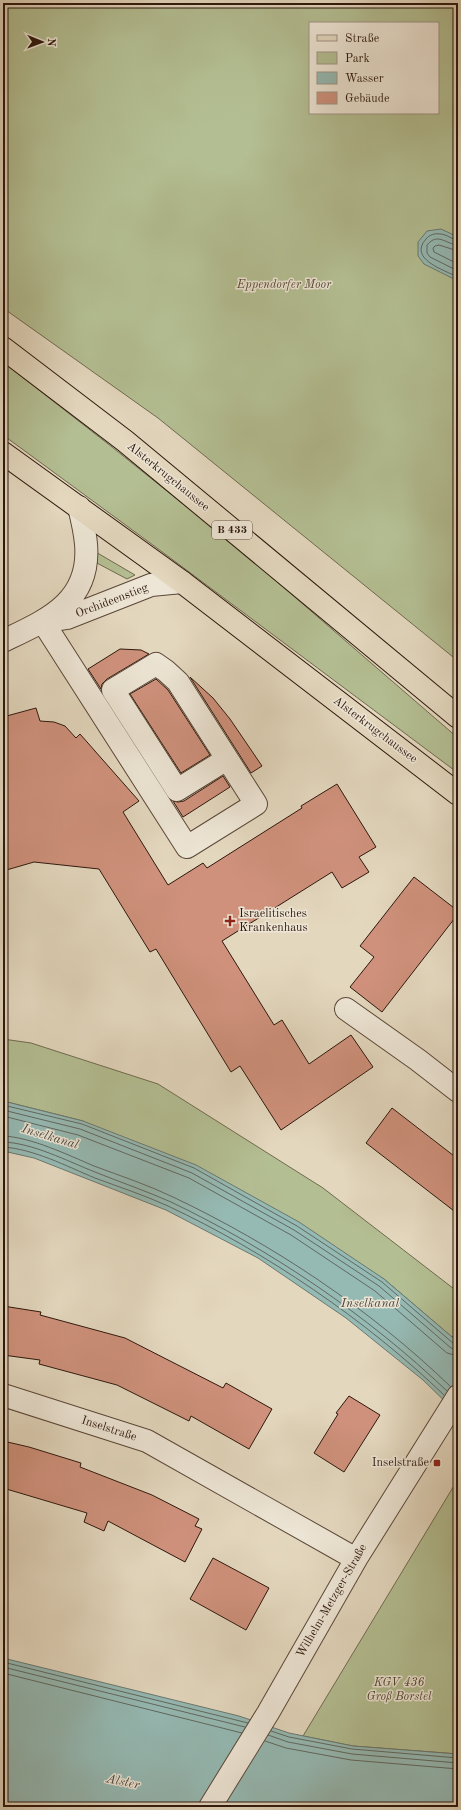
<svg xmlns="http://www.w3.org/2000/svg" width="461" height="1810" font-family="'Old Standard TT',serif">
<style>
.green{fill:#b3be92;stroke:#706a4f;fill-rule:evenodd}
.water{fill:#95b9b3;stroke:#6b7870}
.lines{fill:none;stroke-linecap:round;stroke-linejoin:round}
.shore{stroke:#616860;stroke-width:1}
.building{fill:#cf917c;stroke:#2d170c}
.minor-casing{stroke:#5a4738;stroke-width:24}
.major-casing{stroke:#2d170c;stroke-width:24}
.minor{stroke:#ede5d5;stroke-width:22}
.major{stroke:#e3d7be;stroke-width:22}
.poi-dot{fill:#8f2418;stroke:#ede5d5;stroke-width:1.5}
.labels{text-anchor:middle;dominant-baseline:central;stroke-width:3;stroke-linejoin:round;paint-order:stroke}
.shield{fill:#ede5d5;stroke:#675548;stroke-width:1}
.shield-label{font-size:11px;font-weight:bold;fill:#2d170c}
.park-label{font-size:12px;font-style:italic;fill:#554934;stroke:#ede5d5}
.street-label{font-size:12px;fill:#2d170c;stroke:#ede5d5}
.poi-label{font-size:12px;fill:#2d170c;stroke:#ede5d5;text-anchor:start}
.water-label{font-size:13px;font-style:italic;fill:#4c483e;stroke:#ede5d5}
</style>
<rect width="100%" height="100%" fill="#e3d7be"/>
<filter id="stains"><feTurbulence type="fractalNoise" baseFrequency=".005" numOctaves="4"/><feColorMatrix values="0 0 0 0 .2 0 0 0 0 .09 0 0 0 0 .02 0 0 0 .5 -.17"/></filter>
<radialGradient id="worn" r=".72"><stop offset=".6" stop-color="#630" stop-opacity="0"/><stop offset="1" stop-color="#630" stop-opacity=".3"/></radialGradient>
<path class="green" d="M3 3H458V661L158 418 3 308ZM310 23H438V113H310Z
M3 362 112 447 238 548 458 738V773L161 551 3 435Z
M94 551 135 575 127 579 95 562Z
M3 1039 31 1043 158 1084 323 1188 458 1292V1330L452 1337 384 1279 83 1121 3 1101Z
M458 1479V1754L353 1746 303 1736Z"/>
<path class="water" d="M441 229 458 237V281L424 264 418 256V242L427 231Z
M3 1101 83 1121 196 1165 299 1222 384 1279 458 1342V1414L423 1380 346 1318 258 1258 166 1210 34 1158 3 1151Z
M3 1658 239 1716 289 1733 353 1746 458 1754V1807H3Z"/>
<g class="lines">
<path class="shore" d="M458 240C452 240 447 234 440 234 435 233 429 235 426 239 408 259 444 270 458 277
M458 245C445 244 438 232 427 245V253L430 257 458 271
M458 251 439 245 435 246 433 248 434 252 458 264
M3 1105 82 1124 194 1168 297 1226 382 1282 454 1344 458 1345
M3 1110 80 1129 192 1173 294 1230 379 1286 451 1348 458 1350
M3 1116 78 1135 189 1178 291 1235 375 1291 447 1353 458 1356
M3 1136C31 1137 68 1155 94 1166 121 1176 148 1185 173 1197 274 1245 370 1309 451 1387
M3 1142C33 1143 67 1161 95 1172 120 1182 146 1191 171 1202 271 1250 366 1314 447 1391
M3 1147C34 1149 66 1166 95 1178 119 1187 144 1195 168 1206 266 1252 366 1320 444 1395
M3 1662 248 1723
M3 1667 245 1727
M3 1673 242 1733
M271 1731 289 1737 352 1749 458 1758
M268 1735 288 1742 352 1754 458 1763
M265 1741 286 1748 351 1760 458 1769"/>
</g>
<path class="building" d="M120 649 141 650 149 654 107 679 102 684 101 689 88 669Z
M190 677 213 698 230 719 262 766 251 773Z
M156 679 168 690 210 755 181 773 130 694Z
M36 708 40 721 54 722 65 726 76 738 80 734 139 801 123 812 168 885 203 863 207 868 302 808 301 806 337 784 376 847 359 857 369 872 342 888 332 872 222 941 274 1025 282 1020 309 1064 351 1035 373 1067 281 1130 240 1066 231 1072 156 949 150 952 99 869 34 862 3 871V717Z
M223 776 230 787 183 817 173 801 178 802 184 801Z
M414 877 458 911V914L382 1012 350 987 374 957 360 946Z
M392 1108 458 1159V1214L366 1143Z
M3 1306 41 1312 40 1315 125 1338 223 1388 226 1383 272 1409 249 1449 191 1416 189 1421 117 1385 39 1364 40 1360 3 1355Z
M349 1396 380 1415 344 1472 314 1453 338 1414 336 1413Z
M3 1441 29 1447 81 1463 80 1467 152 1495 199 1519 195 1526 202 1529 185 1562 108 1521 104 1531 84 1522 87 1513 3 1488Z
M213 1558 269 1588 246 1630 190 1599Z"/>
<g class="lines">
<defs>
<path id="minor" d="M48 621 67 618 151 585 182 582
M43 622 187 847 256 804 178 682 166 671 156 664 113 690 177 790 227 759
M3 641C47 620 91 602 86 544 85 532 82 519 79 507
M346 1009 418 1060 458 1091
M3 1395 147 1441 356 1559
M210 1807 268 1713 356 1559 458 1396"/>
<path id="major" d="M3 348 125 441 458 717
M3 453 182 582 458 794"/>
</defs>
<use href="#minor" class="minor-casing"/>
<use href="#major" class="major-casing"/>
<use href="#minor" class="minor"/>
<use href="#major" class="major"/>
</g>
<g class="poi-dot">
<path d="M228 915h4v4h4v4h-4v4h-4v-4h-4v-4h4z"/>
<rect x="433" y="1459" width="8" height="8" rx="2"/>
</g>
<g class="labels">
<rect class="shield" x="212" y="521" width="40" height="18" rx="3"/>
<g class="shield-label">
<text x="232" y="530">B 433</text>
</g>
<g class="park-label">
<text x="284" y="285">Eppendorfer Moor</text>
<text x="399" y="1683">KGV 436<tspan x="399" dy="14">Groß Borstel</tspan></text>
</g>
<g class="street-label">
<text transform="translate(168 477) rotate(39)">Alsterkrugchaussee</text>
<text transform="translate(112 601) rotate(-21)">Orchideenstieg</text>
<text transform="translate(375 730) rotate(37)">Alsterkrugchaussee</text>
<text transform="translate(109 1429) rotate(18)">Inselstraße</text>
<text transform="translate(332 1601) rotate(-60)">Wilhelm-Metzger-Straße</text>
</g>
<g class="poi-label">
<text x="239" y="914">Israelitisches<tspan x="239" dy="14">Krankenhaus</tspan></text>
<text x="429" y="1463" text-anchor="end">Inselstraße</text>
</g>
<g class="water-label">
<text transform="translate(50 1137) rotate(17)">Inselkanal</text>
<text x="370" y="1303">Inselkanal</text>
<text transform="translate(123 1782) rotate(12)">Alster</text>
</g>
</g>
<rect width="461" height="1810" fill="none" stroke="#e3d7be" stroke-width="16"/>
<rect x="4" y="4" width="453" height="1802" fill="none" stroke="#2d170c" stroke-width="2"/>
<rect x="8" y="8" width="445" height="1794" fill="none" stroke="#2d170c"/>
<rect x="309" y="22" width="130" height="92" fill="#ede5d5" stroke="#a09385"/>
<rect x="317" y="35" width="20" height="6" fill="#e3d7be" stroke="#a09385"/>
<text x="345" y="42" font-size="12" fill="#2d170c">Straße</text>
<rect x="317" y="52" width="20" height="12" fill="#b3be92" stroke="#a09385"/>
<text x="345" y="62" font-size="12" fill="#2d170c">Park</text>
<rect x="317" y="72" width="20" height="12" fill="#95b9b3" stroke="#a09385"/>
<text x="345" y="82" font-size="12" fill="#2d170c">Wasser</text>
<rect x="317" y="92" width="20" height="12" fill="#cf917c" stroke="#a09385"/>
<text x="345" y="102" font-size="12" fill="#2d170c">Gebäude</text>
<g transform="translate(42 42) rotate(91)" stroke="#ede5d5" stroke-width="3" paint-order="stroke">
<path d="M0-3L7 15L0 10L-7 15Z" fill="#2d170c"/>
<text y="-6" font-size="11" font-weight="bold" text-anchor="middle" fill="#2d170c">N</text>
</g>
<rect width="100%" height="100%" filter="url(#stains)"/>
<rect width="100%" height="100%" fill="url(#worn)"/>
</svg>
